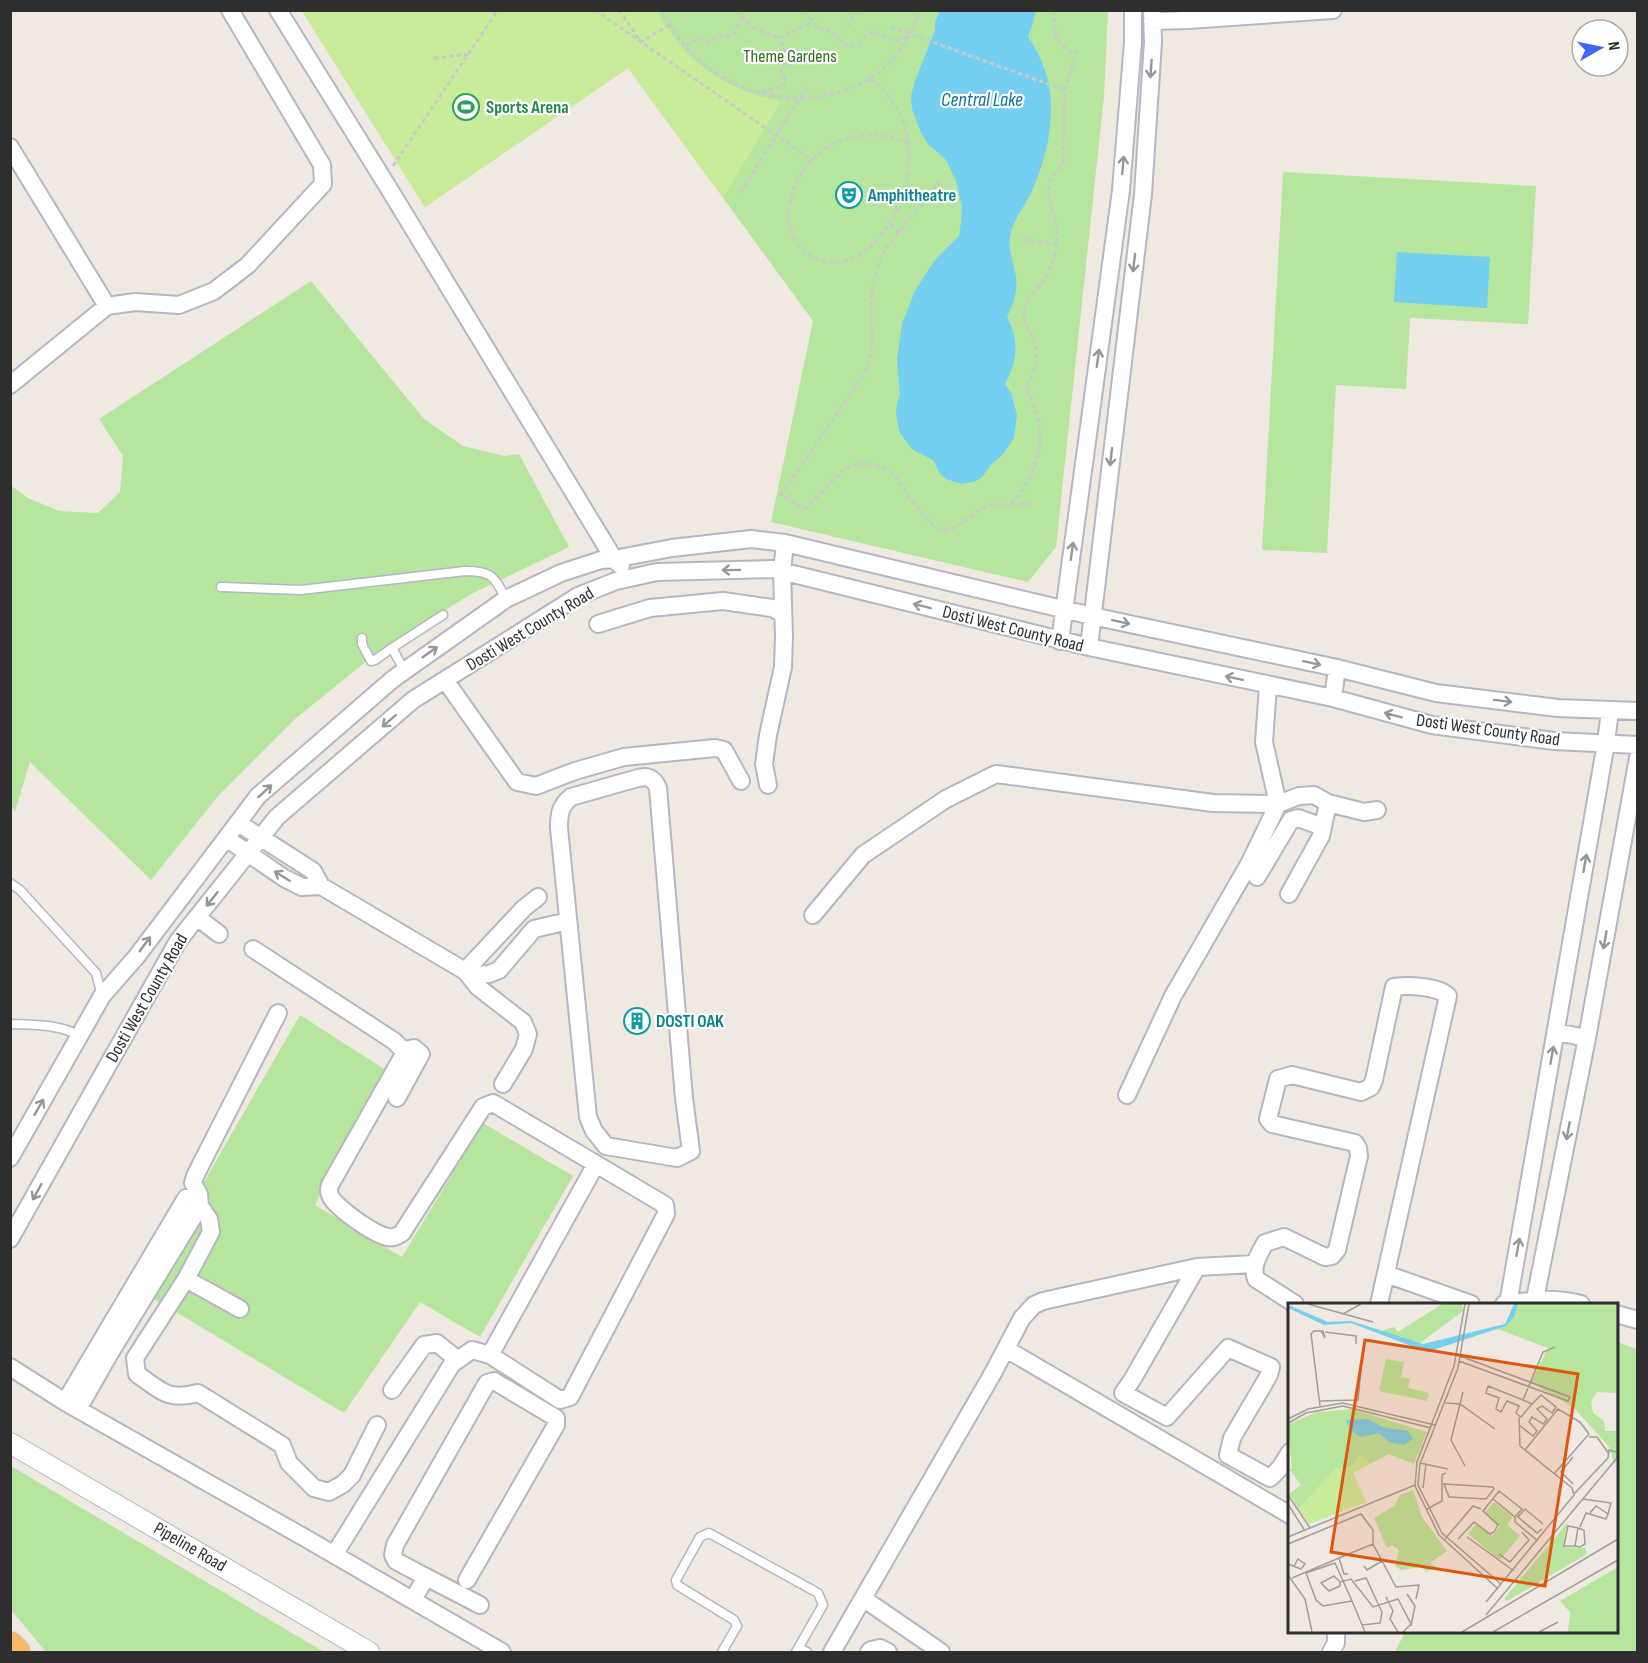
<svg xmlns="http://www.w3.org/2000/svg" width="1648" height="1663" font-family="'Sofia Sans Condensed',sans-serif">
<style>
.green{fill:#b6e59e}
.pitch{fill:#c9ec9a}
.water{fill:#75cff0}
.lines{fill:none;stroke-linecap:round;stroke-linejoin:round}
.service-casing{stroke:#b4b7c1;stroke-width:11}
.minor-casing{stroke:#b4b7c1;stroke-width:20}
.tertiary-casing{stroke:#b4b7c1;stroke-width:22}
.trunk-casing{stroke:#c9c9c9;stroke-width:30}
.path{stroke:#c9c9c9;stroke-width:3;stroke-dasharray:4.5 3;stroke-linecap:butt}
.service{stroke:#fff;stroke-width:8}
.minor{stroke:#fff;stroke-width:16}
.tertiary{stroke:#fff;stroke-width:20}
.trunk{stroke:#f8ba60;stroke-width:27}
.oneway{stroke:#969696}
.labels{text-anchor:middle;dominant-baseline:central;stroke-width:4.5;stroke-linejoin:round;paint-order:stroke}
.park-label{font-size:18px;fill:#2c6e1b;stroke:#fff}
.leisure-label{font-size:18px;font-weight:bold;fill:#27864d;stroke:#fff;text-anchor:start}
.culture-label{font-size:18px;font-weight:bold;fill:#0d838f;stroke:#fff;text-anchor:start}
.street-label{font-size:18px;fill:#2e2e2e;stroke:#fff}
.water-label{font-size:20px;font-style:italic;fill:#0d6fa3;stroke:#fff}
.inset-road{fill:none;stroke:#a29e99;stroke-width:1.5}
.view{fill:#df570e;fill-opacity:0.15;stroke:#df570e;stroke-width:3}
.inset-edge{fill:none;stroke:#2e2e2e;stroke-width:3}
</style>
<rect width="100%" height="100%" fill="#efe9e1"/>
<path class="green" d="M302 11H1108L1104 96 1056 547 1028 582 771 522 813 321 628 68 425 207Z
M1283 172 1536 186 1528 324 1410 318 1406 389 1336 385 1327 553 1262 550Z
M311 281 424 419 463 446 504 456 519 454 569 547 471 594 379 651 295 719 218 796 151 880 30 762 15 811 11 806 10 485 28 498 59 511 98 513 120 492 123 456 99 419Z
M300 1015 384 1069 315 1205 402 1257 483 1123 573 1176 480 1337 420 1302 344 1413 141 1291Z
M1617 1342 1637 1349V1652H1395L1405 1632H1616Z
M10 1466H11L324 1652H46L11 1610Z"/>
<path class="pitch" d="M302 11H657C685 62 723 90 781 101L723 198 628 68 425 207Z"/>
<path class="water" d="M940 11H1036L1032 26 1028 37C1034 46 1039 55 1043 65 1059 105 1049 153 1032 191 1025 206 1013 220 1010 236 1008 252 1014 263 1016 277 1018 292 1013 304 1007 317 1019 340 1018 361 1005 384L1011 393 1017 415 1014 438 1004 453 991 465 982 477 976 481 962 484 946 479 940 474 933 460 913 450 900 433 896 414 897 404 900 395 897 359 902 324 915 291 934 261 959 236 961 222 962 207 956 181 946 160 927 143 921 133 912 109 911 96 915 81 935 30V22Z
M1397 252 1490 257 1487 308 1394 302Z"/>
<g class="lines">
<defs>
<path id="service" d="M221 587 301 590 465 571C492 571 494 576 506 599
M362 638V644L371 661 375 660 392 648
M404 670 392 648 443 615
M10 883 20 890 96 973 102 996
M10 1024C33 1025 60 1024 80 1036
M799 1648 807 1652
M722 1652 737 1626 734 1620 677 1585 676 1580 700 1537 709 1533 818 1593 823 1605 796 1652"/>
<path id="minor" d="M278 10 388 187 614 559 621 566
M1187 10 1188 20 1333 10
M1152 21 1188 20
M10 147 107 306
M10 385 107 306 135 302 179 305 214 291 248 265 323 184 322 165 230 10
M598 624 650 608 723 601 772 608 783 614
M1060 641 1121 190 1133 42V10
M1089 647 1143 194 1153 42 1152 10
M445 680 517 782 536 786 575 771 624 757 715 748 724 750 741 781
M1333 698 1337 668
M645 777C652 778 655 781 658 788L684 1098 691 1151 677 1158 606 1146 594 1131 588 1117 559 828C559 814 560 806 571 797L638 778Z
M768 785 764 764 768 735 783 667 784 636 782 571 785 543
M238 823 313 871 321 886 465 971 477 975 489 974 499 970 534 929 568 921
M226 838 284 878 302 887 321 886
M1257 877 1291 820 1298 818 1323 827
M1289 894 1321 836 1328 803
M813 915 863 855 946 799 996 774 1213 803 1278 804 1299 796 1314 795 1328 803 1364 812 1377 810
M197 917 219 934
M253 949 394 1041 403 1050V1056L330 1185C329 1190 328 1190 330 1195 334 1207 375 1235 388 1237 394 1238 397 1236 402 1233L483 1107 493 1103 665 1205 666 1214 570 1397 560 1400 490 1355 596 1164
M465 971 478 987 523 1022 528 1034 524 1049 503 1084
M465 971 524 908 538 897
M1556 1032 1587 1038
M1127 1095 1173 996 1249 864 1278 804 1264 742 1268 686
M397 1098 421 1054 414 1048 403 1050
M10 1158 102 996 137 956 258 796 393 679 506 599 561 573 601 560 614 559 672 548 751 539 785 543 1092 616 1337 668 1436 693 1558 708 1638 711
M200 1206 209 1219 211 1232 186 1279 240 1309
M10 1239 178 941 277 817 413 700 578 596 616 581 657 572 773 569 1089 647 1333 698 1432 725 1554 741 1638 745
M1197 1267 1132 1380 1123 1393 1167 1417 1228 1348 1271 1367 1269 1375 1232 1438 1228 1455 1270 1478 1280 1468 1290 1452
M1386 1274 1471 1304
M186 1279 135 1358 137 1374C161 1391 168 1401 198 1393L282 1445 289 1463 314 1488 329 1492 343 1484 352 1475 377 1425
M1295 1304 1256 1279C1251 1265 1259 1255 1265 1243L1284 1237 1325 1257 1332 1256 1337 1250 1359 1156 1358 1148 1355 1143 1272 1124 1268 1119 1278 1079 1292 1075 1361 1092 1371 1087 1374 1080 1394 987C1408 985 1438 986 1448 996L1379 1304
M1504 1304C1534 1300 1551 1297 1581 1304
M1508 1304 1606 743 1610 710
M1534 1304 1587 1038 1638 758
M1616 1314 1638 1320
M1006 1349 1290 1515
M10 1367 65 1402 307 1539 502 1652
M392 1390 424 1345 437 1343 458 1360
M65 1402 186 1198 199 1194
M78 1409 110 1353 200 1206 199 1194 193 1183 195 1176 278 1013
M334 1555 452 1364 472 1350 490 1355
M426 1577 396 1561 393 1555 395 1545 487 1383 494 1381 556 1418V1425L467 1580
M864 1599 941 1652
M413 1600 426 1577 480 1605
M832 1652 993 1373 1022 1318 1034 1305 1043 1301 1197 1267 1254 1264
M869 1652 871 1650 880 1648 888 1652
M1331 1652 1336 1643V1632"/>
<path id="tertiary" d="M10 1443 369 1652"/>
<path id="trunk" d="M10 1646 16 1652"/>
</defs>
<use href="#service" class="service-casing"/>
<use href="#minor" class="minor-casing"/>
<use href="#tertiary" class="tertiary-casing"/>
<use href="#trunk" class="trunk-casing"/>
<path class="path" d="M595 10 812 160
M619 10 641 42 669 25
M662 10C677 39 698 65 727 80 801 118 895 96 919 10
M738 10C748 28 762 32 780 38
M806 10C812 22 816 30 830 31 836 35 842 44 849 46 862 48 863 34 873 32 887 30 887 49 909 35
M1056 10C1050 29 1057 45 1075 54
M847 27 858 10
M891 27 1065 90
M686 47 696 39 711 41 720 35 730 36 734 34 742 17
M434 58 470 54
M870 79C926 118 917 199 874 243 861 257 843 266 825 261 747 243 804 100 908 143
M761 92 781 87 786 82 781 70 784 64 791 65 780 38 812 22
M393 166 498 10
M940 180 884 251C876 270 870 289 871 310 871 335 876 350 864 374L781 495 805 509 844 469 853 465 863 463 882 467 891 472 903 486 907 495 929 522 938 529 943 531 952 529 987 505 1032 504
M740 193 807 87
M890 224 899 232
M1023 239 1057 245
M1011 504C1033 480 1045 450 1038 417 1036 408 1027 395 1027 387 1027 382 1031 378 1032 374 1036 366 1037 356 1036 347 1033 335 1024 326 1024 313 1024 300 1035 293 1042 283 1051 270 1056 256 1057 240 1060 211 1033 187 1063 165L1065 90 1077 47"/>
<use href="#service" class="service"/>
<use href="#minor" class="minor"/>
<use href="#tertiary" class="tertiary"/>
<use href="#trunk" class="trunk"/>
</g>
<defs><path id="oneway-shaft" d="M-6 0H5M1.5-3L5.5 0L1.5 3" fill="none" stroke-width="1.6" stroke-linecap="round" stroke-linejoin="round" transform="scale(1.5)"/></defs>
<g class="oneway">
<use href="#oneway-shaft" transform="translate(1151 69) rotate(94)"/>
<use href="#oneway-shaft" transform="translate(1123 165) rotate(-85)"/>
<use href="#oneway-shaft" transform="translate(1134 263) rotate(97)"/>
<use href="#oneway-shaft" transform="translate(1098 358) rotate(-82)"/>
<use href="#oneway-shaft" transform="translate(1111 457) rotate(97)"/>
<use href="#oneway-shaft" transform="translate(1072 551) rotate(-82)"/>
<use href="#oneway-shaft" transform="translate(731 570) rotate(179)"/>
<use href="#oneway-shaft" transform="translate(922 606) rotate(-166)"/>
<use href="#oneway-shaft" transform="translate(1121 622) rotate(12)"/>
<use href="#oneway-shaft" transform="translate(430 652) rotate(-35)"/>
<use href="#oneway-shaft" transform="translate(1312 663) rotate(12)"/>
<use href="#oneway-shaft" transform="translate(1234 678) rotate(-168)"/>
<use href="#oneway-shaft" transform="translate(1503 701) rotate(7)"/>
<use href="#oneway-shaft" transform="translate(1393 715) rotate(-165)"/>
<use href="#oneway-shaft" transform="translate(389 721) rotate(139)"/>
<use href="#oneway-shaft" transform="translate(265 791) rotate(-42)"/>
<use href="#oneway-shaft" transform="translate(1585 863) rotate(-80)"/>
<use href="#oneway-shaft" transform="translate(282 876) rotate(-148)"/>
<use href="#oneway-shaft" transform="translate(212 899) rotate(128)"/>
<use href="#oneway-shaft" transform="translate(1605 940) rotate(100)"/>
<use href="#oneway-shaft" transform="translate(145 944) rotate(-53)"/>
<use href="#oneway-shaft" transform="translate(1552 1055) rotate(-80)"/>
<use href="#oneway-shaft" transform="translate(39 1107) rotate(-60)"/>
<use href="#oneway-shaft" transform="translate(1568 1131) rotate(101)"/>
<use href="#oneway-shaft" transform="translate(37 1192) rotate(119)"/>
<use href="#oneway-shaft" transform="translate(1518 1247) rotate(-80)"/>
</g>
<defs>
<symbol id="stadium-ring" viewBox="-11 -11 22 22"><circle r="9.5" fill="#fff" stroke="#2e9e5b" stroke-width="1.5"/><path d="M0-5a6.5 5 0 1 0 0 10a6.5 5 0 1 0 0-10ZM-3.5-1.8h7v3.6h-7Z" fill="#2e9e5b"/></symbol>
<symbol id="theatre-ring" viewBox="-11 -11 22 22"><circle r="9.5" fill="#fff" stroke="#0f9aa8" stroke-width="1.5"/><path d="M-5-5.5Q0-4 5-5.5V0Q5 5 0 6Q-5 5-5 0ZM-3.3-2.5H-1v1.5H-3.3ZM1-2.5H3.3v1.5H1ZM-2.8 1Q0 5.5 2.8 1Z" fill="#0f9aa8"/></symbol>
<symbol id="building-ring" viewBox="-11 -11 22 22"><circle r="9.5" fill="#fff" stroke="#0f9aa8" stroke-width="1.5"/><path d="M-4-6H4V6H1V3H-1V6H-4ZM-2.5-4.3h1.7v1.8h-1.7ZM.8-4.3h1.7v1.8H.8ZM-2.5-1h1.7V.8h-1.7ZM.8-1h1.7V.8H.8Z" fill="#0f9aa8"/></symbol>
</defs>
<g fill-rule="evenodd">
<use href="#stadium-ring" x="451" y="92" width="30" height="30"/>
<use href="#theatre-ring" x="834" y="180" width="30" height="30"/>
<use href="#building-ring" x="622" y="1006" width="30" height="30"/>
</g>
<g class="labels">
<g class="park-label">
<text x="790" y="56">Theme Gardens</text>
</g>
<g class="leisure-label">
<text x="486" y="107">Sports Arena</text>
</g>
<g class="culture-label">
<text x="868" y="195">Amphitheatre</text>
<text x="656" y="1021">DOSTI OAK</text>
</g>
<g class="street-label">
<text transform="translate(530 629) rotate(-31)">Dosti West County Road</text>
<text transform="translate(1013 629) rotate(14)">Dosti West County Road</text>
<text transform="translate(1488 730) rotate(8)">Dosti West County Road</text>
<text transform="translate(147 998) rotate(-60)">Dosti West County Road</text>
<text transform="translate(190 1547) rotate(30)">Pipeline Road</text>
</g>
<g class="water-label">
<text x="982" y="100">Central Lake</text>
</g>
</g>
<g transform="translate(1288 1303)">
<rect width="330" height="330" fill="#efe9e1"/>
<path d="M154 1H174L175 8 132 40 90 29 106 24 110 29ZM230 1H330V90L309 89 303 99 305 110 316 118 317 128H330L327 162 321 144 287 106 243 79 260 45 210 26 226 14ZM98 56 116 59 113 74 122 76 120 85 141 90 139 98 91 88ZM64 106 139 129 126 161 101 151 65 170 78 199 21 221 1 191 13 182 1 166H4L0 121 29 109ZM125 187 134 214 159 248 142 260 148 264 138 269 134 264 113 267 107 263 111 247 104 242 99 245 86 215 106 203 112 192ZM206 199 225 214 219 222 232 233 212 257 180 231 188 221 205 233 212 223 197 210ZM280 219 276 244 297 245 299 251 219 298 216 296ZM330 264V329H280L282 309 272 298Z" fill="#b6e59e"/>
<path d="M72 151 83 160 65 170 78 199 21 221 10 206 48 165 63 163Z" fill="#c9ec9a"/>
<path d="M226 1H230L226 14 218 23 139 49 63 20 36 22 0 5 3 3 40 19 63 18 135 41 217 21ZM80 116 94 124 120 128 125 136 115 142 101 139 91 130 74 134 63 128 58 117Z" fill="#75cff0"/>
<path class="inset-road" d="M20 1 85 19M177 1 166 63 129 159 127 183 151 232 210 286M181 1 170 65 132 161 130 182 154 230 213 281M55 11 73 1M37 29 68 33V41M171 58 280 98 282 94 172 53M200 83 235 97 244 101 233 114 228 110 231 103 219 98 213 109 208 106 211 95 198 90ZM175 89 163 137 177 163M235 97 255 49 267 44M31 98 70 97 75 47M157 100 172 101 207 126M32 103 23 31 26 28H35L37 35 33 28M0 116 20 106 55 100 147 122M0 120 18 110 55 103 143 125M231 122 245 133 249 128 241 119 244 114 255 121 259 116 249 106 254 103 264 110 268 104 253 92 244 101M301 134H309L321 151M237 147 270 106 292 119 301 131 266 171M285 154 273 169 285 181M132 160 160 166M156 181 205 184 206 186 198 196 161 194ZM135 185 138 161M286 191 320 155 321 147 328 149M0 192 22 225M295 196 323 200 320 211M0 201 17 228M139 206 154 198V172L158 170M227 214V219L250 238M292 224 298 210 318 216 320 211 308 203 302 210M290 225 296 227 297 241 292 244 287 243ZM254 226 249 230 230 214 237 206 255 221M0 234 127 182M179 234 226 268M157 236 185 203 193 206M170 236 186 219 202 231 206 229 210 222 195 208 211 188 234 206 227 214 205 196M0 241 73 211 85 227V241L108 284 131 282 128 296M287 243H276L280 223 290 225M211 251 222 259 241 237 234 229M0 261 13 266 17 261 10 256 6 263M76 263 79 267 94 258M60 271H56L51 255 85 241M0 272 17 296 24 329M4 275 51 255M67 278 78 275 94 309 92 320 74 322M52 279V283L41 288 33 280 46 273 52 279 63 276 85 304 110 296 123 321 115 329M119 291 127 303 123 323M98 294 105 308 102 316 110 329M64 298 35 303 28 297 18 270 47 260 64 298 77 329M198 299 286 192 284 185 232 143 231 114M198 312 329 155V1M174 329 330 236M205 329 330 257M251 329 270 319"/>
<path class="view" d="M77 37 290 71 257 283 43 249Z"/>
<rect width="330" height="330" class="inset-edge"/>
</g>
<rect width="1648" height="1663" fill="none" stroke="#2e2e2e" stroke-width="24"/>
<g transform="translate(1600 48) rotate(81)"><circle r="28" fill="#ffffff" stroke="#ababab" stroke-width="1.5"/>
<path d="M0-4.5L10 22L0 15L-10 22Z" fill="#4264fb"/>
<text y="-9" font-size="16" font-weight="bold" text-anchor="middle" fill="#2e2e2e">N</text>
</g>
</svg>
